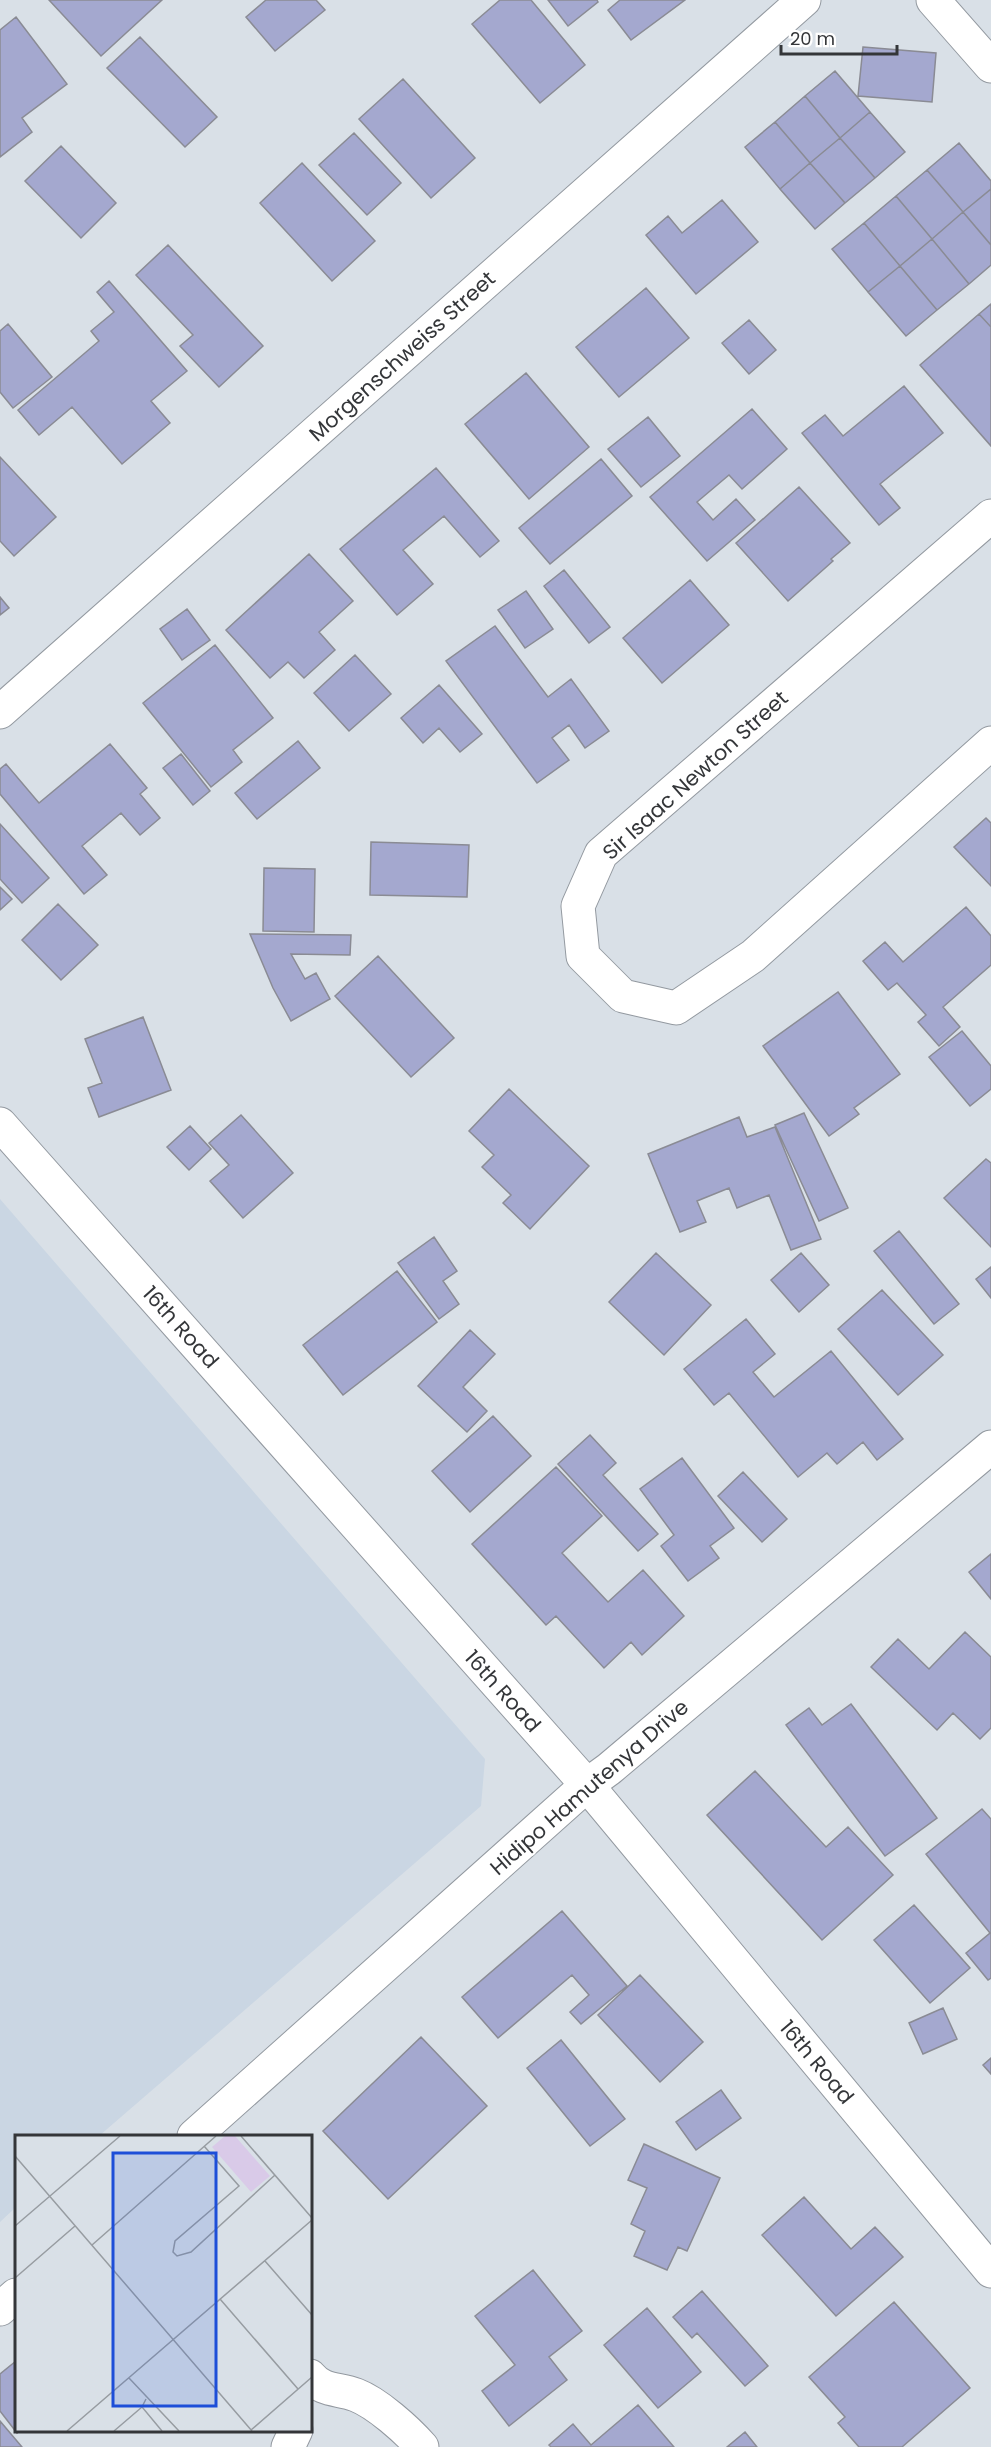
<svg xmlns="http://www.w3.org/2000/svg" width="991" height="2447" font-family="Poppins,sans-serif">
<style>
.built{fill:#cad6e3}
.building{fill:#a4a8cf;stroke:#8a8b94;stroke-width:1.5}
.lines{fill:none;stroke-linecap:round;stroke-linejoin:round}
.street-casing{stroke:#9399a0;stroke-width:35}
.street{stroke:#fff;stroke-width:33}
.labels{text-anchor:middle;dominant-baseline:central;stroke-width:4.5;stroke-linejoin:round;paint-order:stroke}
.street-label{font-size:21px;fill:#343639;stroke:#fff}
.inset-road{fill:none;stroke:#979ca1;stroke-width:1.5}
.view{fill:#1d4ed8;fill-opacity:0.15;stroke:#1d4ed8;stroke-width:3}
.inset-edge{fill:none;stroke:#343639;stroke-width:3}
</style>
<rect width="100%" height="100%" fill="#d9e0e7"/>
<path class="built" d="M0 1199 485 1759 481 1806 99 2136H16V2207L0 2222Z"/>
<path class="building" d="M49 0H162L101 56Z
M266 0H316L325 10 275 51 246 17Z
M500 0H531L585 65 540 103 472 24Z
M548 0H597L598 2 568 26Z
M620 0H685L631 40 608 10Z
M16 17 67 84 22 118 32 132 0 157V30Z
M140 37 217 117 185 147 107 68Z
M863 47 936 53 932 102 858 96Z
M835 71 870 112 840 138 805 96Z
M403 79 475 158 431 198 359 119Z
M805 96 840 138 810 163 775 122Z
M870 112 905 152 875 178 840 138Z
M775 122 810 163 780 189 745 147Z
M354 133 401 183 367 215 319 165Z
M840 138 875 178 845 203 810 163Z
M959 143 991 181V189L963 212 927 170Z
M61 146 116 203 81 238 25 181Z
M302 163 375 241 332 281 260 203Z
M810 163 845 203 815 229 780 189Z
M927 170 963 212 932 239 896 196Z
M991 189V245L963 212Z
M896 196 932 239 900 266 864 223Z
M722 200 758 242 696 294 646 235 668 216 682 233Z
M963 212 991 245V265L969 284 932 239Z
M864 223 900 266 868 292 832 249Z
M932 239 969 284 937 310 900 266Z
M168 245 263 346 219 387 180 346 193 335 136 275Z
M900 266 937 310 906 336 868 292Z
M109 281 187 371 151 401 170 423 122 464 72 407 39 435 18 410 99 341 91 331 114 312 97 292Z
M646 288 689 338 619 397 576 347Z
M991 304V327L979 314Z
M979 314 991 327V446L920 365Z
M749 320 776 350 749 374 722 343Z
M8 324 52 377 13 408 0 392V331Z
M526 373 589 447 529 499 465 424Z
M904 386 943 433 880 484 900 508 879 525 802 433 825 415 843 436Z
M752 409 787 449 742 489 729 475 697 502 713 520 736 499 755 520 707 561 650 497Z
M648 417 680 456 641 487 608 449Z
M0 457 56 517 14 556 0 541Z
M601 459 632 496 550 564 519 528Z
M436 468 499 541 480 557 444 516 403 550 433 584 397 615 340 549Z
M799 487 850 543 831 559 833 561 788 601 736 543Z
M309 554 353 601 319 632 335 650 304 678 288 662 270 678 226 630Z
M564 570 610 627 589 643 544 586Z
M690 580 729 625 662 683 623 638Z
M526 591 553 629 525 648 498 610Z
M0 597 9 608 0 615Z
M187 609 210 640 182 660 160 629Z
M495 626 548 697 571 679 609 731 585 748 569 725 552 738 569 760 537 783 446 661Z
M215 645 273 718 233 750 242 762 211 787 143 703Z
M355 655 391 694 349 731 314 693Z
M439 685 482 734 460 752 439 728 423 743 401 718Z
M298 741 320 768 257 819 235 793Z
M110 744 147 788 140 794 160 818 140 835 121 813 82 846 107 875 84 894 0 794V769L6 764 39 803Z
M181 754 210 791 193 805 163 768Z
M986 818 991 823V886L954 847Z
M0 824 49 878 22 903 0 879Z
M371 842 469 845 467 897 370 895Z
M264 868 315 869 314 932 263 931Z
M0 887 12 899 0 910Z
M58 904 98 945 61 980 22 940Z
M966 907 991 936V965L943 1007 960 1027 939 1046 918 1022 926 1015 897 983 888 990 863 961 885 942 903 962Z
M250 934 351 935 350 955 291 954 305 979 316 973 330 999 291 1021 273 988Z
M378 956 454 1038 411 1077 335 996Z
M838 992 900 1074 854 1108 859 1114 829 1136 763 1046Z
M143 1017 171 1090 99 1117 88 1088 102 1083 85 1039Z
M962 1031 991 1066V1089L970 1106 929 1057Z
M509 1089 589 1166 530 1229 503 1203 511 1195 482 1167 494 1155 469 1131Z
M804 1113 848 1208 819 1221 775 1125Z
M241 1115 293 1173 243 1218 210 1181 229 1165 209 1143Z
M739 1117 747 1137 775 1127 821 1239 791 1250 769 1195 737 1208 729 1188 697 1201 706 1222 680 1232 648 1154Z
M190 1126 211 1149 189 1170 167 1147Z
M986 1159 991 1163V1247L944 1198Z
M899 1231 959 1304 934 1324 874 1251Z
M434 1237 457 1271 443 1281 459 1304 439 1319 398 1263Z
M656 1253 711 1305 664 1355 609 1302Z
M801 1253 829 1285 799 1312 771 1280Z
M991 1267V1298L976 1279Z
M397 1271 437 1322 343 1395 303 1345Z
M882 1290 943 1355 898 1395 838 1329Z
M746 1319 775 1354 753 1372 774 1397 831 1351 903 1439 877 1460 863 1442 837 1464 827 1453 798 1477 729 1393 714 1405 684 1369Z
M470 1330 495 1354 463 1387 487 1411 467 1432 418 1386Z
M493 1416 531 1456 470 1512 432 1471Z
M590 1435 616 1463 603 1475 658 1534 638 1551 558 1464Z
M682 1458 734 1528 710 1546 719 1558 688 1581 661 1546 674 1535 640 1489Z
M556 1467 602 1516 562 1553 608 1602 643 1570 684 1616 642 1655 631 1642 604 1668 556 1616 546 1625 472 1544Z
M743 1472 787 1519 762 1542 718 1496Z
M991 1554V1599L969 1572Z
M965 1632 991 1657V1728L980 1739 953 1713 937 1730 871 1667 898 1639 929 1669Z
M851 1704 937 1818 885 1856 786 1725 809 1708 822 1725Z
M755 1771 826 1847 848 1827 893 1875 822 1940 707 1815Z
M982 1809 991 1819V1978L988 1980 966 1953 990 1933 926 1854Z
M914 1905 970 1968 930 2003 874 1940Z
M562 1911 627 1986 581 2024 570 2012 589 1995 572 1975 498 2038 462 1997Z
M640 1975 703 2042 660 2082 598 2015Z
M943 2008 957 2039 923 2054 909 2023Z
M421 2037 487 2106 388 2199 323 2131Z
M561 2040 625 2119 590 2146 527 2068Z
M991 2058V2074L983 2065Z
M721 2090 741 2118 696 2150 676 2122Z
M644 2144 720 2178 687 2251 678 2247 667 2270 634 2256 645 2231 631 2224 647 2188 628 2180Z
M804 2197 851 2249 875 2227 903 2257 836 2316 762 2235Z
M533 2270 582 2331 549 2357 567 2380 509 2426 482 2391 515 2365 475 2316Z
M702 2291 768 2366 745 2386 697 2333 692 2338 673 2317Z
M894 2302 970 2388 902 2447H859L838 2423 845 2417 809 2377Z
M647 2308 701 2372 658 2408 604 2345Z
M16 2361V2430H20L17 2433 0 2411V2374Z
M638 2405 674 2447H551L549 2445 573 2424 591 2445Z
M0 2421 22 2447H0Z
M745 2432 757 2447H727Z"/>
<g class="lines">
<defs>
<path id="street" d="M933 0 991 66
M991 516 601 854 578 906 583 956 623 996 676 1008 753 956 991 743
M0 712 804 0
M0 1124 587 1785 991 2271
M194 2136 587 1785 609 1769 991 1447
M0 2309 16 2295
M310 2376C323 2392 338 2388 356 2395 377 2403 407 2430 422 2447
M288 2447 296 2430"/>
</defs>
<use href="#street" class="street-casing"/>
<use href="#street" class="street"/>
</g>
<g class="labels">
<g class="street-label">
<text transform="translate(402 356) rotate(-42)">Morgenschweiss Street</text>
<text transform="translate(695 775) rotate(-42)">Sir Isaac Newton Street</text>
<text transform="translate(181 1327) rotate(48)">16th Road</text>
<text transform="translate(503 1691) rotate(48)">16th Road</text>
<text transform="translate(589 1787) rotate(-41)">Hidipo Hamutenya Drive</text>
<text transform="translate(817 2062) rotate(50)">16th Road</text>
</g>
</g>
<g transform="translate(15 2135)">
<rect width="297" height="297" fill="#d9e0e7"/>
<path d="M210 1H220L255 41 236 57 197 12Z" fill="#d9cae8"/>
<path class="inset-road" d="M226 1 297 83M189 11 224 51 160 106 158 117 162 121 176 117 260 40M0 21 237 296M0 91 105 1M77 110 201 1M250 126 297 180M0 143 60 91M205 164 283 254M114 243 164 296M131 264 127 272 147 296M236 295 297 242M52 296 297 85M99 296 127 272"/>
<path class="view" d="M98 18H201V271H98Z"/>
<rect width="297" height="297" class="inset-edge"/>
</g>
<path d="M781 45v9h116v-9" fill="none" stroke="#343639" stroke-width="3"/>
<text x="790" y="45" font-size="18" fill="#343639" stroke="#ffffff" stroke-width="4.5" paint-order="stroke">20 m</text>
</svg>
